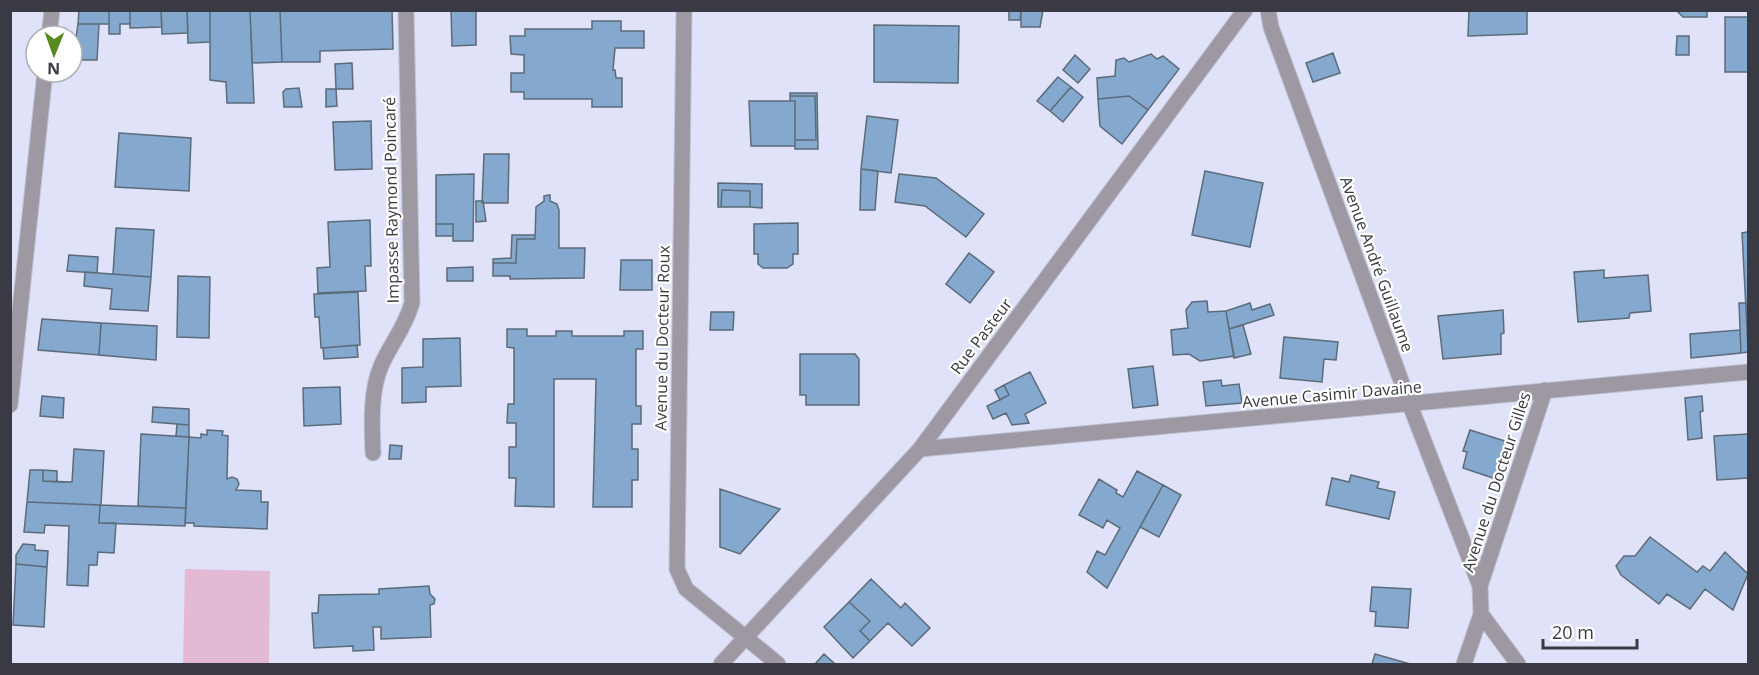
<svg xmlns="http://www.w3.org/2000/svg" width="1759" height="675" font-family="'Open Sans',sans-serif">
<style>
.pitch{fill:#e4b9d6}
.building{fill:#85a9ce;stroke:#5c6b7a;stroke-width:1.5}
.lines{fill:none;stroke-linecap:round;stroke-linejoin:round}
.minor-casing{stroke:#bec0d4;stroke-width:17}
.minor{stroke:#9d98a1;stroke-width:15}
.labels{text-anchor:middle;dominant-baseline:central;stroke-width:4.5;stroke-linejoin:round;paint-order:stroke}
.street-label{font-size:16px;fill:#393a43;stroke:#fff}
</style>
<rect width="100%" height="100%" fill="#dfe2f8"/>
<path class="pitch" d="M185 569 270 571 269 664H183Z"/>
<path class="building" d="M79 10H109V24H78Z
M109 10H130V24H120V34H109Z
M130 10H161L162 27 130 28Z
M161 10H187L188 33 162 34Z
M187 10H210V42L188 43Z
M210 10H250L254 103H227L226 82 210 80Z
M250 10H280L282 62 252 63Z
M280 10H392L393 49 320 51V62H282Z
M451 10H476V45L452 46Z
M1009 10H1021L1020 20H1009Z
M1021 10H1043L1040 27H1021Z
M1469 10H1527V34L1468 36Z
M1676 10H1707V17H1683Z
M1725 17H1748V72H1725Z
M592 21H621V31H644V48H615L613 70H615L616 78H622V107H592V99H524V92H511V73H524V55L511 54 510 36H525V29H592Z
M78 24H99L97 60H73Z
M874 25 959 26 958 83 874 82Z
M1677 36H1689V55H1676Z
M1333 53 1340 73 1313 82 1306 63Z
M1151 54 1157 59 1163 56 1179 69 1148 110 1129 96 1098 99 1097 78 1115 76 1116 60 1124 58 1129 62Z
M1075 55 1090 69 1078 83 1063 70Z
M352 63 353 89H336L335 64Z
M1058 77 1071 87 1050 111 1037 101Z
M1071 87 1083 97 1063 122 1050 111Z
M299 88 302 107H284L283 92 286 89Z
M326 89H336L337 106 326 107Z
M790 93H817L818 149H795V140H816L815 96H790V101Z
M790 96H815L816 140H795V101H790Z
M1129 96 1148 110 1122 144 1100 126 1098 99Z
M749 101H795V146H751Z
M867 116 898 120 891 173 861 169Z
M371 121 372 169 335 170 333 122Z
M119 133 191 138 189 191 115 187Z
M484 154H509L508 203H482Z
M861 169 878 171 875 210H860Z
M1205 171 1263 183 1250 247 1192 235Z
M474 174 473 241H453V224H436V175Z
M899 174 936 178 984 214 966 237 925 206 895 202Z
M718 183 762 184V208L750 207V191L722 190 721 207H718Z
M722 190 750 191V207H721Z
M550 195V201L557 204 559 210V248H585L584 278 510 279V276H493V263H516L517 239H535L536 207 544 201V196Z
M476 201H483L486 221 476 222Z
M370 220 371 266H365L366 291 318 293 317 268 330 267 328 222Z
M798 223V254H793V264L787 268H763L758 264V254H754V224Z
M436 224H453V236H436Z
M116 228 154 230 151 277 113 274Z
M1748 232V347L1742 233Z
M512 235H535V239H517L516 263H493V259L511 258Z
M969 253 994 272 970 303 946 284Z
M69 255 98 257 97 273 67 271Z
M621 260H652V290H620Z
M473 267V281H447V268Z
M1604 270V278L1648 275 1651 311 1630 313 1629 318 1578 322 1574 272Z
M85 272 151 277 148 311 110 309 112 289 84 286Z
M178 276 210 277 209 338 177 337Z
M358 292 360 345 321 348 319 317H315L314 294Z
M1207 301 1208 312 1226 311 1234 356 1200 361 1189 354 1173 355 1171 330 1188 328 1186 310 1192 302Z
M1250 303 1252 310 1270 304 1274 315 1229 329 1226 311Z
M1739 303H1746L1748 352 1741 353Z
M1503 310 1504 333 1501 334V354L1443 359 1438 316Z
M711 312H734L733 330H710Z
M42 319 101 323 99 355 38 350Z
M101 323 157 326 156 360 99 355Z
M1243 325 1251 354 1234 358 1229 329Z
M507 329H527V336H556V331H572V336H624V331H643V349H636V406H641V424H632V449H638V480H632V507H593L596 379H554V507L515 506 516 478H509V447H516V423H507L508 404H514V348L507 347Z
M1740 330 1741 353 1691 358 1690 334Z
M1284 337 1338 342 1336 360 1324 359 1322 382 1280 378Z
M460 338 461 386 426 387V402L402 403V368L423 367V339Z
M357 345 358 357 324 359 323 348Z
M800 354H855L859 359V405H806V395H800Z
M1153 366 1158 405 1133 408 1128 369Z
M1030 372 1046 403 1025 414 1029 423 1012 425 1006 413 993 419 987 406 1009 395 1004 385Z
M1221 380 1222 386 1239 384 1242 403 1206 406 1203 382Z
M1004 385 1009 395 1000 400 995 390Z
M340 387 341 424 304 426 303 388Z
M42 396 64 398 63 418 40 416Z
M1702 396 1703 411 1700 412 1702 438 1688 440 1685 398Z
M153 407 189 409V425L152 422Z
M177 424 189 425V437L176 436Z
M207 430 223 431 222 435 228 436 227 479 232 477 237 479 239 484 236 490 261 491V502H268L267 529 194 526V523H185L189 437 201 438V434L207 435Z
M1470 430 1508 442 1496 479 1463 468 1467 452 1463 451Z
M141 434 189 437 186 508 138 506Z
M1748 434V478L1717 480 1714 436Z
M390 445 402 446 401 459H389Z
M74 449 104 451 101 505 27 502 30 470H43V481L72 482Z
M43 470 57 471V482L43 481Z
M1137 471 1163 485 1107 588 1087 572 1097 551 1105 555 1120 528 1107 520 1103 528 1079 515 1099 479 1117 490 1116 493 1123 497Z
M1351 475 1379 482 1377 488 1395 492 1389 519 1326 505 1332 478 1349 482Z
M1163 485 1181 495 1159 537 1140 527Z
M720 489 780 509 740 554 720 547Z
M27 502 100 505 99 523H116L114 553 98 552 97 565H89L88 586 67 585 69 526 45 525 44 533 24 532Z
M100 505 186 508 185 526 99 523Z
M1650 537 1697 572 1703 566 1710 571 1725 552 1748 574 1733 610 1705 589 1690 609 1667 594 1659 604 1621 575 1616 566 1624 556H1635Z
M23 544 35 545V550L48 551 47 567 16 564V555Z
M16 564 47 567 44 627 13 625Z
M871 579 901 608 905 603 930 628 912 646 888 623 870 641 860 631 870 621 849 602Z
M429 586 430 594 435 599 434 604 430 605 431 637 381 639V627H373L374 650 353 651V646L314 648 312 613H318L319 595 379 594V589Z
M1372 587 1411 589 1408 628 1375 626 1376 612 1370 611Z
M849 602 870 621 860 631 870 641 853 658 824 627Z
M824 654 835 664H815Z
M1375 654 1410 664H1372Z"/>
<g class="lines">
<defs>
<path id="minor" d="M684 10 677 569 686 589 778 664
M1268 10 1271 27 1410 405 1480 586 1481 614 1464 664
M49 36 52 10
M10 405 45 72
M920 449 1748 372
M373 453C372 425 370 392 381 366 391 343 405 328 412 303L406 10
M1480 586 1545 390
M1481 614 1518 664
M721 664 920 449 1245 10"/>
</defs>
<use href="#minor" class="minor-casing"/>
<use href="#minor" class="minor"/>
</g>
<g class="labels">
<g class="street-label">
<text transform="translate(391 200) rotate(-91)">Impasse Raymond Poincaré</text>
<text transform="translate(1377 264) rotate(70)">Avenue André Guillaume</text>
<text transform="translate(981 336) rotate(-53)">Rue Pasteur</text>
<text transform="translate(662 338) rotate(-89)">Avenue du Docteur Roux</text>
<text transform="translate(1332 394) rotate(-5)">Avenue Casimir Davaine</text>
<text transform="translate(1496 482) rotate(-72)">Avenue du Docteur Gilles</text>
</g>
</g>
<rect width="1759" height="675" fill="none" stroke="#393a43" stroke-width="24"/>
<g transform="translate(54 54) rotate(181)"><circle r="28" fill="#ffffff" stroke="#b0b0b4" stroke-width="1.5"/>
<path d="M0-4.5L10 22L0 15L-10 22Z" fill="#588a20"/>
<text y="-9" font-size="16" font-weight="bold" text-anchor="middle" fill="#393a43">N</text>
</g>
<path d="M1543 639v9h94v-9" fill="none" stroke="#393a43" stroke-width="3"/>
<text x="1552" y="639" font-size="18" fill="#393a43" stroke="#ffffff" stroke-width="4.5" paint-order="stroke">20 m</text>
</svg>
